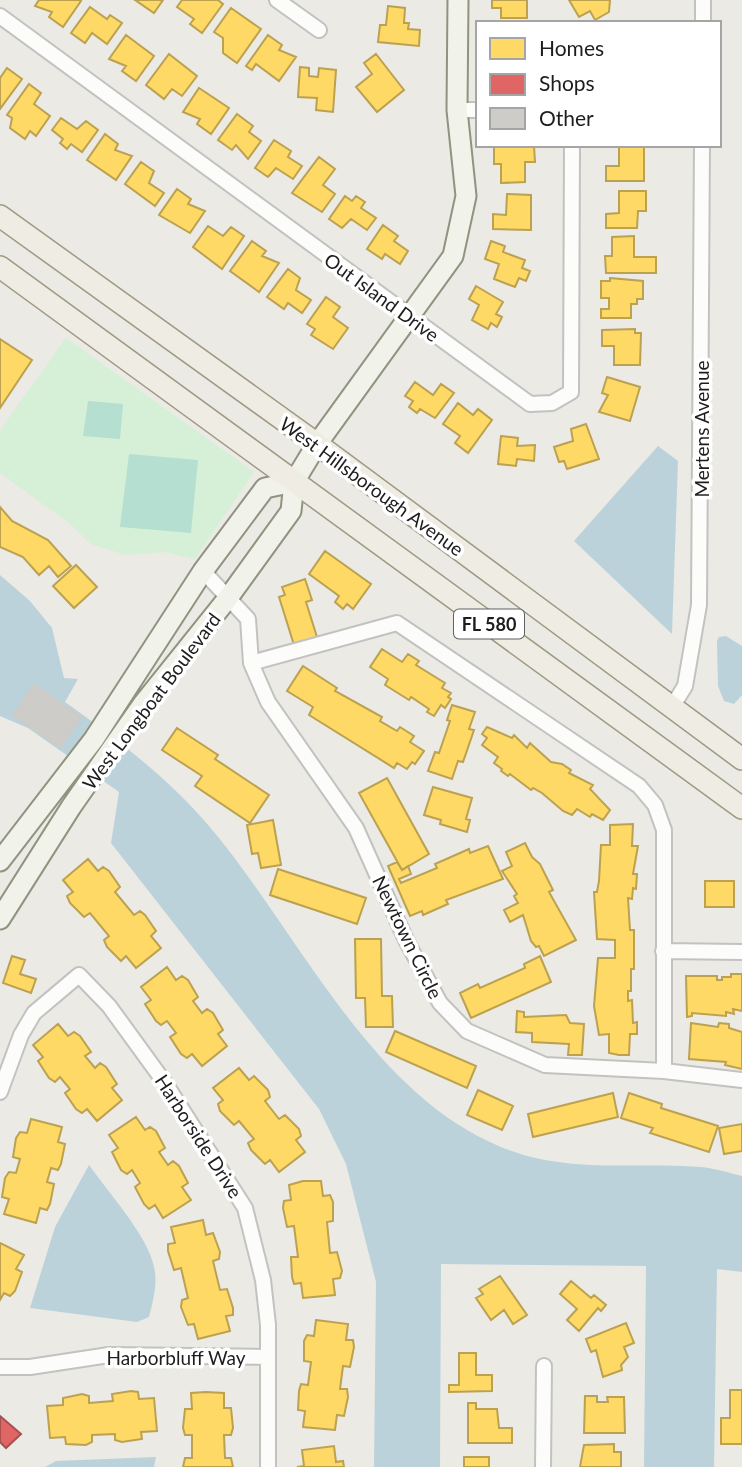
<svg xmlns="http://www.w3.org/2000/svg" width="742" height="1467" font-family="Lato,sans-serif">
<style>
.park{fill:#d6f0d7}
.pitch{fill:#b5dfd0}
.water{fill:#bbd2db}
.homes{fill:#ffd966;stroke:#bba150;stroke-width:2}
.shops{fill:#e06666;stroke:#a65050;stroke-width:2}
.building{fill:#ceccc8;stroke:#cecbc7;stroke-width:2}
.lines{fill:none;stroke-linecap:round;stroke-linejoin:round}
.street-casing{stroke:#c2c2c0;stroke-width:18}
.secondary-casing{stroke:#90937f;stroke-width:23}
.primary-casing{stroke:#9f9984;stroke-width:24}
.street{stroke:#fcfcfb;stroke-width:14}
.secondary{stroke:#f1f2ea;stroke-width:19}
.primary{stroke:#efece4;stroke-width:21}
.labels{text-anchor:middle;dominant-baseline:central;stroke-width:7;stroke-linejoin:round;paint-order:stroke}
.shield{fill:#fff;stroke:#616161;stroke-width:2}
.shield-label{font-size:18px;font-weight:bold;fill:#1d1d1d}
.street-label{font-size:19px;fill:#1d1d1d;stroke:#fff}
</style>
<rect width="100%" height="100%" fill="#ebeae5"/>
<path class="park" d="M66 338 254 472 195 559 163 552 125 555 91 544 69 523 0 473V430Z"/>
<path class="pitch" d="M88 401 123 404 120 439 83 436Z
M129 454 198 460 191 533 120 527Z"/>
<path class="water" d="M658 446 678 461 672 634 574 541Z
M0 575 30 601 52 628 64 678 78 679 65 702C116 738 168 778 209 826 299 932 368 1092 501 1147 566 1174 633 1162 701 1167 714 1168 729 1173 742 1176V1272L717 1269 714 1467H644L646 1266 441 1264 440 1467H374L376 1282 346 1164 319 1109 111 843 119 792 28 728 0 716Z
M726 636 742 646V695L734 704 724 701 718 686 717 641 719 637Z
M89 1165C108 1192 148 1236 154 1267 158 1283 153 1301 149 1317L137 1322 30 1308 55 1227Z
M156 1457 154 1467H45L56 1461Z"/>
<path class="homes" d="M39 0H79L81 1 63 27 49 17 52 12 35 6Z
M135 0H163L154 13Z
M182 0H218L223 4 202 33 190 24 194 19 177 7Z
M492 0H527V18H501V8H492Z
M569 0H610L609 12 595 20 590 11 579 17Z
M388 6 405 8 404 23H409L408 29 420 30 419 46 378 42 380 25H386Z
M90 7 107 19 110 15 122 23 107 44 92 33 85 43 71 33Z
M231 8 261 29 237 63 223 53V38L214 32Z
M126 35 154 56 136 81 122 71 126 66 109 59Z
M268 35 282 45 279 50 296 57 279 81 256 64 252 70 246 66Z
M169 54 197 76 182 96 172 89 164 99 146 85Z
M376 54 404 90 377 112 356 87 372 74 364 63Z
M300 67 309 68V76L318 77 319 68 336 70 333 112 316 110 317 98 298 97Z
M7 68 22 79 0 109V78Z
M29 84 41 93 34 104 50 116 36 136 30 131 25 139 10 128 12 118 7 115Z
M199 88 229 108 211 134 197 124 200 119 183 112Z
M237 114 253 126 249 132 261 141 248 159 236 145 232 150 218 140Z
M61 118 77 129 86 121 98 130 82 152 71 144 67 149 60 143 63 139 52 130Z
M105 134 118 144 115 150 132 156 116 180 87 160Z
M274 140 291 151 288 157 302 166 293 179 276 168 268 177 255 168Z
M619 145H644V181H606V166H619Z
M494 146H534L535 162H525V182L501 183V164H494Z
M319 157 335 169 323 185 335 194 322 212 292 193Z
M141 162 154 171 149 183 164 193 155 206 125 184Z
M177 189 191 199 188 204 205 211 190 233 159 215Z
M619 191H646V211H638L637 228H606V214L619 213Z
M507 194 531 195V230L493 229V214L506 215Z
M345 196 352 201 356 196 365 202 361 208 376 218 367 230 351 219 342 228 329 219Z
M383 225 398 236 394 241 408 251 400 264 385 254 382 259 367 249Z
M208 226 223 236 231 227 244 236 222 269 193 247Z
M634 236V257H656V273H606L605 256H612V237Z
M252 241 266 251 262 256 279 263 259 292 230 271Z
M491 241 505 246 503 252 525 260 522 268 530 271 526 281 519 278 515 287 494 279 499 264 485 259Z
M288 269 300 278 296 290 311 300 302 313 288 303 284 309 267 297Z
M610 278 643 281V299H637V304H631V318H601V309H609V298H601V281H610Z
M476 286 503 302 496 314 502 317 497 327 491 323 488 329 472 320 479 305 469 299Z
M326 297 340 307 333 317 348 328 333 349 311 335 315 329 307 324Z
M635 329V333H641L640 365H614V346H602V330Z
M0 339 32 360 0 408Z
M607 377 640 387 630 421 599 412 608 395 602 393Z
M415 382 433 395 441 384 454 393 435 418 420 409 417 413 409 407 413 401 405 396Z
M458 403 473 415 478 409 492 420 468 453 455 443 460 436 443 424Z
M586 424 599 459 567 469 564 461 559 462 554 447 573 441 571 429Z
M501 436 518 438 517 446 535 445 534 461 517 459 516 466 498 464Z
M0 507 12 521 48 540 71 566 58 577 49 566 39 575 23 557 0 547Z
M325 551 371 584 353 609 347 604 343 609 335 602 339 596 309 574Z
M76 565 97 587 74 608 53 586Z
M305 579 312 600 306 602 317 637 294 645 279 597 285 595 282 587Z
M382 649 402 662 408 654 419 661 416 665 445 683 442 688 451 693 448 697 451 699 445 708 441 705 434 716 427 712 429 709 411 697 409 700 385 685 388 679 370 667Z
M303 666 337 688 335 691 382 717 380 721 397 731 400 727 414 736 410 742 424 751 415 764 412 762 407 769 397 763 394 768 309 715 313 707 287 691Z
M452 705 475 712 469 729 474 730 463 762 458 761 452 779 428 771 435 752 439 753 450 721 447 720Z
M487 727 512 738 514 735 527 748 530 743 551 762 562 764 571 770 569 773 593 785 590 789 610 810 603 820 592 814 590 817 577 809 572 815 563 811 542 793 533 788 531 790 510 774 508 776 501 771 502 769 494 763 498 757 482 745 487 738 482 734Z
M177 728 218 755 215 759 269 795 250 823 195 786 202 776 162 750Z
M387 778 429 854 402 870 359 793Z
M433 787 472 798 466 819 470 820 467 832 440 824 441 820 424 815Z
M273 820 281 865 261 868 258 853 252 854 247 825Z
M633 824 632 846H638L633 874H637L636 889 633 888 632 899 628 898 630 930H634V969H631V991H628V1001L632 1000 633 1023 637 1022V1034H630L629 1055H619L609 1053V1034L599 1035 594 1006 598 958H615V940L597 939 594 892H597L599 881 601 845H610V825Z
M525 843 532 857 540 864 553 890 549 892 576 940 544 956 539 946 536 947 531 941 523 915 510 922 504 910 518 903 514 896 517 894 502 871 512 866 506 852Z
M488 846 503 879 446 900 448 904 423 915 422 911 410 916 388 866 397 862 402 870 408 866 411 874 399 879 401 883 437 868 435 864 469 849 470 853Z
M88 859 98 871 103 867 109 871 120 887 115 892 134 915 140 911 145 915 156 931 151 936 161 948 136 968 126 956 121 961 107 947 104 940 109 936 90 913 84 917 70 903 67 896 73 892 63 880Z
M278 869 366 898 357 924 270 895Z
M705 881H734V907H705Z
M355 939H381L382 996H392L393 1027H366L365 998H356Z
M12 956 25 960 20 974 36 979 31 993 3 983Z
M540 956 551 982 471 1018 460 993 478 984 480 988 525 968 524 964Z
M167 967 176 980 182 976 188 980 198 997 193 1001 202 1013 207 1009 213 1013 223 1030 218 1034 227 1046 202 1066 192 1054 187 1058 181 1054 170 1037 176 1033 167 1021 161 1025 156 1021 145 1004 151 1000 141 987Z
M731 974H742V1011L733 1009 734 1014 726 1012V1016L692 1013V1016L687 1017 686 976H717V980H722V977H731Z
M517 1011 524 1012V1017L566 1015 570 1023 584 1024 582 1055H568L569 1044 532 1042V1033L516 1032Z
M691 1023 718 1027 719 1023 729 1024V1028L742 1032V1069L725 1065 726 1062 689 1059Z
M58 1024 68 1036 74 1032 80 1036 91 1052 85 1056 95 1068 100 1063 106 1067 117 1084 112 1088 122 1100 97 1121 87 1109 82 1113 76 1109 65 1093 70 1089 60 1077 55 1082 49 1078 38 1061 43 1057 33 1045Z
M395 1031 476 1066 467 1088 386 1052Z
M239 1068 249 1080 254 1076 268 1090 270 1097 265 1101 279 1119 285 1115 299 1129 301 1136 296 1140 305 1152 279 1172 270 1160 265 1164 251 1150 248 1143 254 1139 239 1121 234 1125 220 1111 218 1104 223 1100 213 1088Z
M478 1090 513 1106 502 1130 467 1115Z
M613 1093 618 1117 533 1137 528 1114Z
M629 1093 662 1104 661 1108 718 1126 709 1152 650 1133 653 1128 621 1118Z
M136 1117 145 1130 150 1127 156 1131 165 1148 159 1152 168 1165 173 1161 179 1166 188 1183 182 1187 191 1200 163 1218 155 1205 149 1209 144 1204 135 1187 140 1183 132 1170 127 1174 121 1170 112 1152 118 1148 109 1135Z
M31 1119 62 1127 58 1142 65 1144 61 1164 58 1170 51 1168 47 1182 54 1184 50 1204 47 1210 40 1208 36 1223 4 1214 9 1199 2 1197 5 1178 9 1172 16 1173 20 1159 13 1157 16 1138 20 1132 27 1133Z
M742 1124V1151L724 1154 719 1128Z
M303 1181H321L323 1196 330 1195 333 1202V1221L327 1222 330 1253 337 1252 342 1271 340 1278 333 1279 335 1295 303 1298 301 1283 294 1284 292 1277 291 1257H298L294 1226 287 1227 283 1208 284 1201 291 1200 289 1185Z
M203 1220 206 1235 213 1233 220 1252 219 1259 213 1261 220 1290 227 1289 233 1308V1315L226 1316 230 1331 198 1339 194 1324 188 1325 181 1307 182 1300 188 1298 181 1268 174 1270 168 1251V1244L175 1243 171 1227Z
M0 1243 24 1255 16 1269 22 1272 15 1291 10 1296 4 1293 0 1300Z
M500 1276 527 1315 513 1324 504 1310 491 1320 476 1298 483 1294 479 1289Z
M571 1281 591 1298 594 1295 606 1305 601 1311 598 1308 579 1331 567 1320 577 1309 560 1294Z
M316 1320 348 1324 346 1340H353L354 1347 350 1367 343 1366 340 1389H347L348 1397 344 1416 337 1415 335 1430 303 1427 305 1411 298 1410 299 1391 301 1384 308 1385 311 1362 304 1361V1341L307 1335 314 1336Z
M626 1323 634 1343 624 1347 628 1357 621 1365 622 1370 603 1377 596 1350 591 1352 586 1339Z
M459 1353H476V1375H492V1391L449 1392V1385H459Z
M730 1390H742V1444H721V1418H730Z
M131 1391 138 1392 139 1399 154 1398 157 1431 141 1432 142 1439 122 1442 115 1440V1434L92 1435V1442L86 1445 66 1444 65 1437 50 1438 47 1406 63 1405V1398L82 1394 89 1396V1403L113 1401 112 1394Z
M206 1392 224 1393V1408H231L233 1428 231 1435H224L225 1458H231L233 1467H183L185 1458H192V1435H185L183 1428 185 1409H192L191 1393Z
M585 1396H597V1402H608L607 1397H624L625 1433H584Z
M468 1403H476V1409H497L499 1428H512V1443H468Z
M614 1444V1452H621V1467H580L584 1445Z
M334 1446 336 1462 343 1461 344 1467H297L304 1466 302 1450Z
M464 1457H489V1467H464Z"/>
<path class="shops" d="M0 1416 21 1434 6 1448 0 1442Z"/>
<path class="building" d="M34 685 81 717 60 747 13 715Z"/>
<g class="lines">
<defs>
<path id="street" d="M277 0 319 30
M0 16 530 404 552 403 571 392 572 145
M703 23V0
M457 110H478
M203 571 248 619 251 663 397 623 639 786 655 805 664 830V1071
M251 663 268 702 356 828 406 940 440 1003 467 1031 545 1065 664 1071 742 1080
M672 707 685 686 699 605 702 145
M663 951 742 952
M0 1092 21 1035 34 1013 79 975 109 1006 165 1083 245 1208 263 1280 268 1325V1467
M0 1367H30L109 1355 268 1357
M543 1467 544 1366"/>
<path id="secondary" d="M0 861 94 739 203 571 265 488 294 482
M0 919 71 807 143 704 228 598 291 511 294 482 317 444 453 256 466 196 457 110 458 0"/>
<path id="primary" d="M0 216 317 444 742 759
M0 267 742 808"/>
</defs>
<use href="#street" class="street-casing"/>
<use href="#secondary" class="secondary-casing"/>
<use href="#primary" class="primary-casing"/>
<use href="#street" class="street"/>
<use href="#secondary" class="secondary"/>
<use href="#primary" class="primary"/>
</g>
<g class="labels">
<rect class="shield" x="454" y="609.5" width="70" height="29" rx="5"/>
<g class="shield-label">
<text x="489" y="624">FL 580</text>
</g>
<g class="street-label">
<text transform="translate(382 297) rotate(36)">Out Island Drive</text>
<text transform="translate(701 429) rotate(-90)">Mertens Avenue</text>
<text transform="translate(372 486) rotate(36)">West Hillsborough Avenue</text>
<text transform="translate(151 701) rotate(-53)">West Longboat Boulevard</text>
<text transform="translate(408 937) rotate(64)">Newtown Circle</text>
<text transform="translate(199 1136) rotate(57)">Harborside Drive</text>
<text x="176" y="1357">Harborbluff Way</text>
</g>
</g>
<rect x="476" y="21" width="245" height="126" fill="#ffffff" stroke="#a5a5a5" stroke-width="2"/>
<rect x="490" y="38" width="35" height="21" fill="#ffd966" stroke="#a5a5a5" stroke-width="2"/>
<text x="539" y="56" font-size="21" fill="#1d1d1d">Homes</text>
<rect x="490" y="74" width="35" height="21" fill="#e06666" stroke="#a5a5a5" stroke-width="2"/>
<text x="539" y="91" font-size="21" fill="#1d1d1d">Shops</text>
<rect x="490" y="108" width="35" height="21" fill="#ceccc8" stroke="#a5a5a5" stroke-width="2"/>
<text x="539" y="126" font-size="21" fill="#1d1d1d">Other</text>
</svg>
